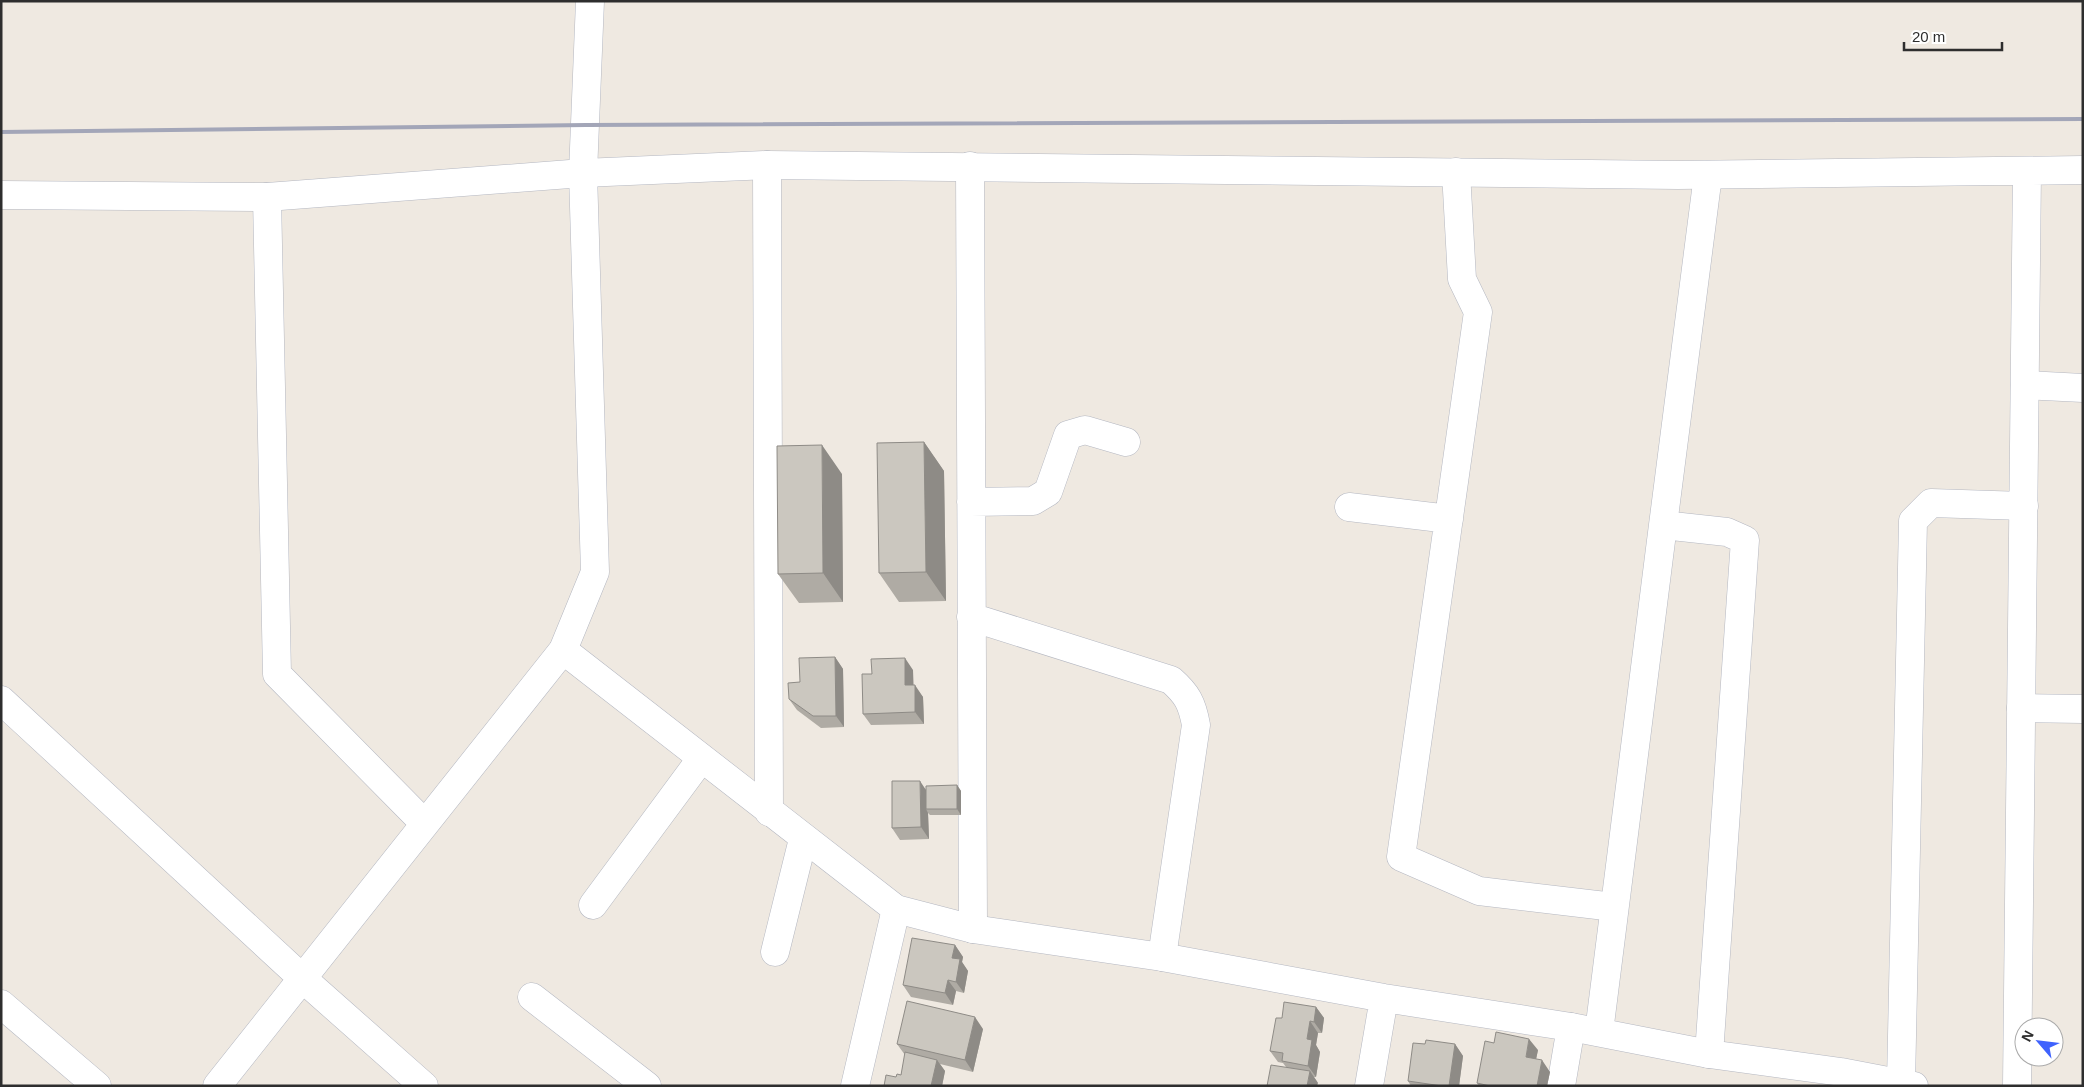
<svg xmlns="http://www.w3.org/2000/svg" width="2084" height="1087" font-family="Arial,sans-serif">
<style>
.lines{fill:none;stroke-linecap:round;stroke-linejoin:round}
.minor-casing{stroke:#b4b7c1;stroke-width:29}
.tertiary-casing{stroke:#b4b7c1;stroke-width:29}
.minor{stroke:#fff;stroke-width:28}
.tertiary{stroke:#fff;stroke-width:28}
.rail{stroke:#a3a6b8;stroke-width:4}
.wall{fill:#afaba4}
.shaded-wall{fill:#8e8b86}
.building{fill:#cbc7bf;stroke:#8e8b86}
</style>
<rect width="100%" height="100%" fill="#efe9e1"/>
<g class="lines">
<defs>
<path id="minor" d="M767 165 769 812
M970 166 973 929
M1456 172 1462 279 1478 312 1401 857 1479 891 1614 907
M1708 175 1663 525 1727 532 1745 540 1709 1054
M267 197 277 674 425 824
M2025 385 2083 388
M971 502 1033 501 1048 492 1068 435 1085 430 1126 442
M1349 507 1449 519
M971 617 1171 680C1187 694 1192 703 1196 725L1162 957
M1 700 302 978 424 1086
M2021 708 2083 709
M593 905 701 759
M775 952 803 839
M532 997 647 1086
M1 1004 97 1086
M1599 1032 1663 525
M1901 1083 1913 521 1931 503 2024 506
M217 1086 563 650 595 572 583 173 590 1
M855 1086 896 909
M1561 1086 1571 1027"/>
<path id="tertiary" d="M1 195 267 197 583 173 767 165 1678 175 2083 170
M563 650 896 909 973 929 1162 957 1384 998 1571 1027 1709 1054 1841 1072 1914 1086
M1369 1086 1384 998
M2017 1086 2027 171"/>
</defs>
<use href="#minor" class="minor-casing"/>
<use href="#tertiary" class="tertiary-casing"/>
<use href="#minor" class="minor"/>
<use href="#tertiary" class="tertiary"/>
<path class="rail" d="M1 132 586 125 2083 119"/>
</g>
<path class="wall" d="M924 442 944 471 946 601 899 602 879 573Z
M842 474 843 602 799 603 778 574Z
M835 657 843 669 844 727 821 728 797 710 789 699 800 682Z
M913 670V685L923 697 924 724 871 725 863 714Z
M957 785 961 791V815H930L928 813 929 839 900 840 892 828 926 789Z
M955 945 963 957 962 962 968 971 964 993 956 991 953 1005 911 997 903 985Z
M1316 1007 1324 1018 1322 1033H1318L1316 1045 1320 1052 1316 1077H1314L1318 1083 1286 1067 1283 1063 1278 1062 1270 1051 1282 1018Z
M983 1029 973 1072 940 1064 945 1071 942 1086H884L896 1077 901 1075 905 1055 897 1044Z
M1425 1044H1455L1463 1056 1459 1086H1411L1408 1081Z
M1538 1050 1536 1059 1550 1072 1547 1086H1479L1477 1083Z"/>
<path class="shaded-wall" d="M924 442 944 471 946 601 926 572Z
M822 445 842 474 843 602 823 573Z
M835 657 843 669 844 727 836 716Z
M905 658 913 670 914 697 905 685Z
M915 685 923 697 924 724 915 712Z
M920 781 928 793 926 809 928 813 929 839 921 827Z
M957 785 961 791V815L957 809Z
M955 945 963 957 962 962 968 971 964 993 956 982 952 958Z
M948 980 956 991 953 1005 945 993Z
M1316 1007 1324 1018 1322 1033 1314 1022Z
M975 1017 983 1029 973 1072 965 1060Z
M1310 1021 1318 1033 1316 1045 1320 1052 1316 1077 1308 1066 1307 1039Z
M1529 1039 1538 1050 1534 1069 1526 1057Z
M1455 1044 1463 1056 1459 1086H1449Z
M937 1060 945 1071 942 1086H931Z
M1542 1060 1550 1072 1547 1086H1537Z
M1310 1071 1318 1083 1317 1086H1307Z"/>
<path class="building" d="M924 442 926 572 879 573 877 443Z
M822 445 823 573 778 574 777 446Z
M835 657 836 716H813L789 699 788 683 800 682 799 658Z
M905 658V685H915V712L863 714 862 674H872L871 659Z
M892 781H920L921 827 892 828Z
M957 785V809H926V786Z
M912 938 955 945 952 958 960 959 956 982 948 980 945 993 903 985Z
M907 1001 975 1017 965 1060 897 1044Z
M1284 1002 1316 1007 1314 1022 1310 1021 1307 1039 1312 1040 1308 1066 1282 1061 1283 1053 1270 1051 1276 1018H1282Z
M1496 1032 1529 1039 1526 1057 1542 1060 1537 1086H1490L1477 1083 1485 1041 1494 1043Z
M1426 1040 1455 1044 1449 1086H1442L1408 1081 1413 1043 1425 1044Z
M905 1052 937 1060 931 1086H884L886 1075 896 1077 897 1074 901 1075Z
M1271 1065 1310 1071 1307 1086H1267Z"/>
<rect width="2084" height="1087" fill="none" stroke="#2e2e2e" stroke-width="5"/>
<g transform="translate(2039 1042) rotate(298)"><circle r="24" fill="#ffffff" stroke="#ababab"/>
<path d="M0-4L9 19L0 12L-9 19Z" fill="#3f62fd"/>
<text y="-8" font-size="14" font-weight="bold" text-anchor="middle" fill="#2e2e2e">N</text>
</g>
<path d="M1904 42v8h98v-8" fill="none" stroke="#2e2e2e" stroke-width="2.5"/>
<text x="1912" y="42" font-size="15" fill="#2e2e2e" stroke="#ffffff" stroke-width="4" paint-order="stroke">20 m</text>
</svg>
